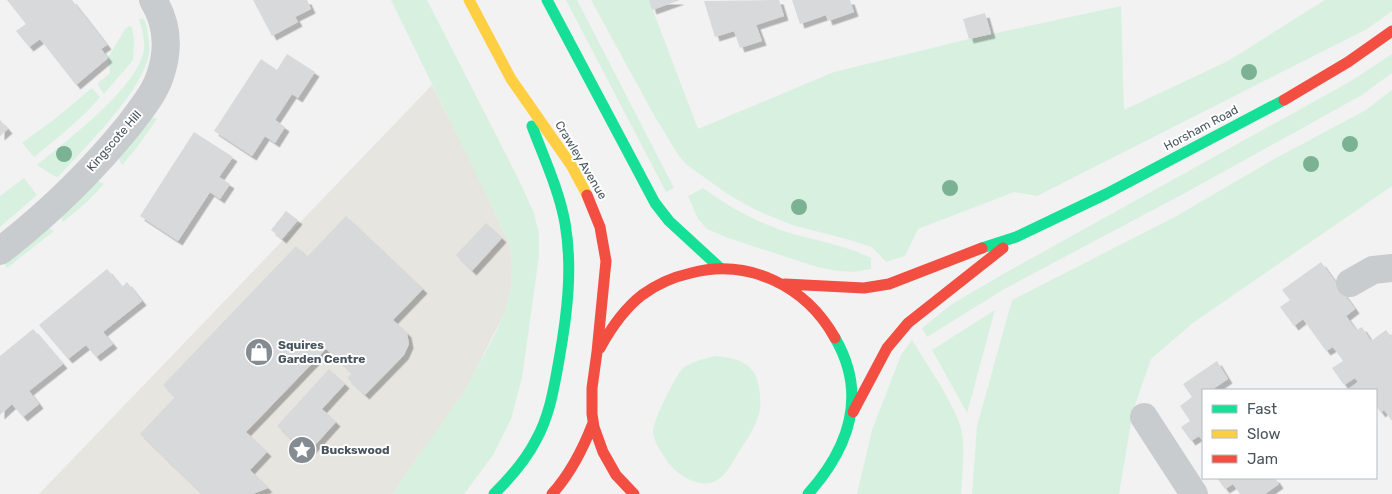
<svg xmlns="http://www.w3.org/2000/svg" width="1392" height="494" font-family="Rubik,sans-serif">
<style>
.commercial{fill:#e6e5e0}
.green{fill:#d8f0e0}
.building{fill:#d8d9da;filter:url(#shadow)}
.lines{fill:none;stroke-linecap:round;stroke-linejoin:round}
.street{stroke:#c9ccce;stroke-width:28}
.fast{stroke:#16e098;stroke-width:11}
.slow{stroke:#ffcf43;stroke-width:11}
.jam{stroke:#f24e42;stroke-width:11}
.tree{fill:#7cb294}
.labels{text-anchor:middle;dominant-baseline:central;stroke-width:4;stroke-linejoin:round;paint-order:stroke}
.street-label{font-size:12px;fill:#49555e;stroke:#fff}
.poi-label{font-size:12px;font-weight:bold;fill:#49555e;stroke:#fff;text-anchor:start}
</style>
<defs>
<filter id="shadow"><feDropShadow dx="4.5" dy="4.5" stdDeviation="0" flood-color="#0004"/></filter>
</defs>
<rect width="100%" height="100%" fill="#f2f2f2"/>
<path class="commercial" d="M432 85 479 178 510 246 512 265 511 288 505 312 463 395 409 469 393 494H39Z"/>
<path class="green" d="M391 0H427L518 178 534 213 539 234V256L522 378 511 419 493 455 464 494H393L409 469 462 395 492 340 505 312 511 288 512 265 510 246 496 215Z
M566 0H577L674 188 666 192Z
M591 0H649L698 129 834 72 969 39 1121 6 1124 110 1228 61 1325 0H1392V11L1367 29 1037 196 1014 192 918 229 905 256 886 262 872 247 850 240 792 225 756 210 729 195 687 165 679 156 655 117Z
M143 18 145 21C148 33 151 46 148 59 136 98 86 146 58 177L54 176 37 165C66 141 139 87 144 49 145 39 142 29 139 19Z
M129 26 132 27 134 40 133 60 104 94 97 84 110 73 108 58 125 29Z
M1392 54V73L1362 95 1185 193 1006 288 927 337 922 328 952 304 1005 273 1351 81Z
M92 88 100 97C81 120 57 138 34 157L22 143 56 118Z
M1392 90V186L1194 322 1151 359 1133 411 1119 494H972L977 426 1012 300 1173 218 1276 158 1366 110Z
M151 117 157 119 135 150 122 165 118 157Z
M24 178 37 195 0 227V196Z
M98 181 104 184 87 202 63 222 60 215Z
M703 188C730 208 760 224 793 234 819 241 847 246 871 258V269L854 272 838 271 817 267 728 238 707 229 698 219 688 196Z
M47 227 54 231 7 268 3 261Z
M995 310 967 413 932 350Z
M912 340C927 365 953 401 961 428 966 449 962 473 961 494H857L872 430 901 355Z
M715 356C742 358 758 365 760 395 760 399 761 405 760 410 757 424 748 438 740 450 732 462 725 480 710 483 695 486 676 474 668 462 662 453 654 443 653 432 652 423 676 374 683 368 693 361 704 359 715 356Z"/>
<path class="building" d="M7 0H72L107 45 101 49 108 58 76 85 40 39 29 47 16 31 26 24Z
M253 0H307L311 9 295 17 298 22 272 36Z
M649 0H680L652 10Z
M779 0 784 16 756 25 762 41 740 48 734 31 715 37 704 1Z
M792 0H850L854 12 828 21 826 15 800 24Z
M985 13 991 34 969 39 963 19Z
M287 54 315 72 298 98 292 94 275 120 285 127 275 143 265 136 252 156 214 131 261 59 277 70Z
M0 120 8 129 0 136Z
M194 132 233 157 219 177 230 184 220 199 210 192 178 241 140 216Z
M286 211 298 220 282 239 271 230Z
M346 216 423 289 393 320 407 333 409 344 404 355 365 395 347 378 352 373 326 349 246 432 267 452 250 470 268 488 253 494H202L140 434 175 397 163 385 296 246 307 257Z
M486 223 502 238 472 271 456 255Z
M1321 262 1355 309 1346 316 1356 330 1362 327 1371 341 1386 330 1392 338V421L1384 410 1381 413 1376 406V390H1347L1358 382 1355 378 1344 385 1332 368 1343 361 1333 347 1326 351 1303 319 1294 326 1280 307 1290 300 1282 290Z
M107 269 122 287 127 282 142 301 103 332 113 344 96 357 86 345 68 359 39 325Z
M33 329 63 364 29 391 39 404 23 417 12 404 0 415V356Z
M1217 361 1228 379 1213 389 1214 390H1203V441L1199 436 1191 441 1181 427 1190 421 1180 406 1192 397 1183 384Z
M329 369 345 384 322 409 336 422 307 454 277 426Z
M1217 478H1275L1279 484 1265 494H1240L1233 484 1225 489Z"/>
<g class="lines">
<path class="street" d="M0 251C48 214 92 171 130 124 141 109 154 94 160 76 169 50 168 24 153 0
M1350 283 1373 270 1392 268
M1144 417 1194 494"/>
<path class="fast" d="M547 0 655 203 669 221 719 267
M982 248 1016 237 1106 194 1284 100
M494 494C510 478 526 460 536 440 550 415 554 387 559 360 567 315 573 269 565 223 559 190 544 158 532 126
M808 494C849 448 868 395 835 338"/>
<path class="slow" d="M469 0 511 79 571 165 587 195"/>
<path class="jam" d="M1284 100 1348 62 1392 31
M587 195 600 227 606 261 597 352 592 388V414L594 427 603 452 616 475 634 494
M785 284 864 288 889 284 982 248
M600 348C611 328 624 309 642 295 657 284 673 277 691 273 749 258 806 286 835 338
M853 412 887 348 908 323 1003 248
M552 494C571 473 583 449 593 423"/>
</g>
<g class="tree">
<circle cx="1249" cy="72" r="8"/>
<circle cx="1350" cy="144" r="8"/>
<circle cx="64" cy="154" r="8"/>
<circle cx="1311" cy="164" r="8"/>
<circle cx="950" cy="188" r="8"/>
<circle cx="799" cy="207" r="8"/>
</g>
<defs>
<symbol id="shop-disc" viewBox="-11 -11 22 22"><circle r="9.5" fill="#848c92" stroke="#fff"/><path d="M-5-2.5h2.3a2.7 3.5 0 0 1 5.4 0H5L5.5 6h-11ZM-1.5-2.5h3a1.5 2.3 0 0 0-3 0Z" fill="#fff"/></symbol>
<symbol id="sight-disc" viewBox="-11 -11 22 22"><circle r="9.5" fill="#848c92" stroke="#fff"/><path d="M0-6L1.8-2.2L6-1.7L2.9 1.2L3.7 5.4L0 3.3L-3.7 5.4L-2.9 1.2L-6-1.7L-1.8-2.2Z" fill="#fff"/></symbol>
</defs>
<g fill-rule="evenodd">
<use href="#shop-disc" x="243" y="336" width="32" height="32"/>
<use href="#sight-disc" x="286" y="434" width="32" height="32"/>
</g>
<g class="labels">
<g class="street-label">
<text transform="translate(1201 128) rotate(-28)">Horsham Road</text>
<text transform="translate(114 141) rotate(-49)">Kingscote Hill</text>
<text transform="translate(581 160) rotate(59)">Crawley Avenue</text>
</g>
<g class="poi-label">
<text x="278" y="345">Squires<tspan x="278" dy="14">Garden Centre</tspan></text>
<text x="321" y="450">Buckswood</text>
</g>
</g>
<rect x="1202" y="389" width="175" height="90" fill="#ffffff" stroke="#b6bbbf"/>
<rect x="1212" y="405" width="25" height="8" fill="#16e098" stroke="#b6bbbf"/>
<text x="1247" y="414" font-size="15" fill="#49555e">Fast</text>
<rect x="1212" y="430" width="25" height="8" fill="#ffcf43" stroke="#b6bbbf"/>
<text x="1247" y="439" font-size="15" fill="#49555e">Slow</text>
<rect x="1212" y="455" width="25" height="8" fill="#f24e42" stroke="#b6bbbf"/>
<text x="1247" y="464" font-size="15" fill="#49555e">Jam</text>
</svg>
